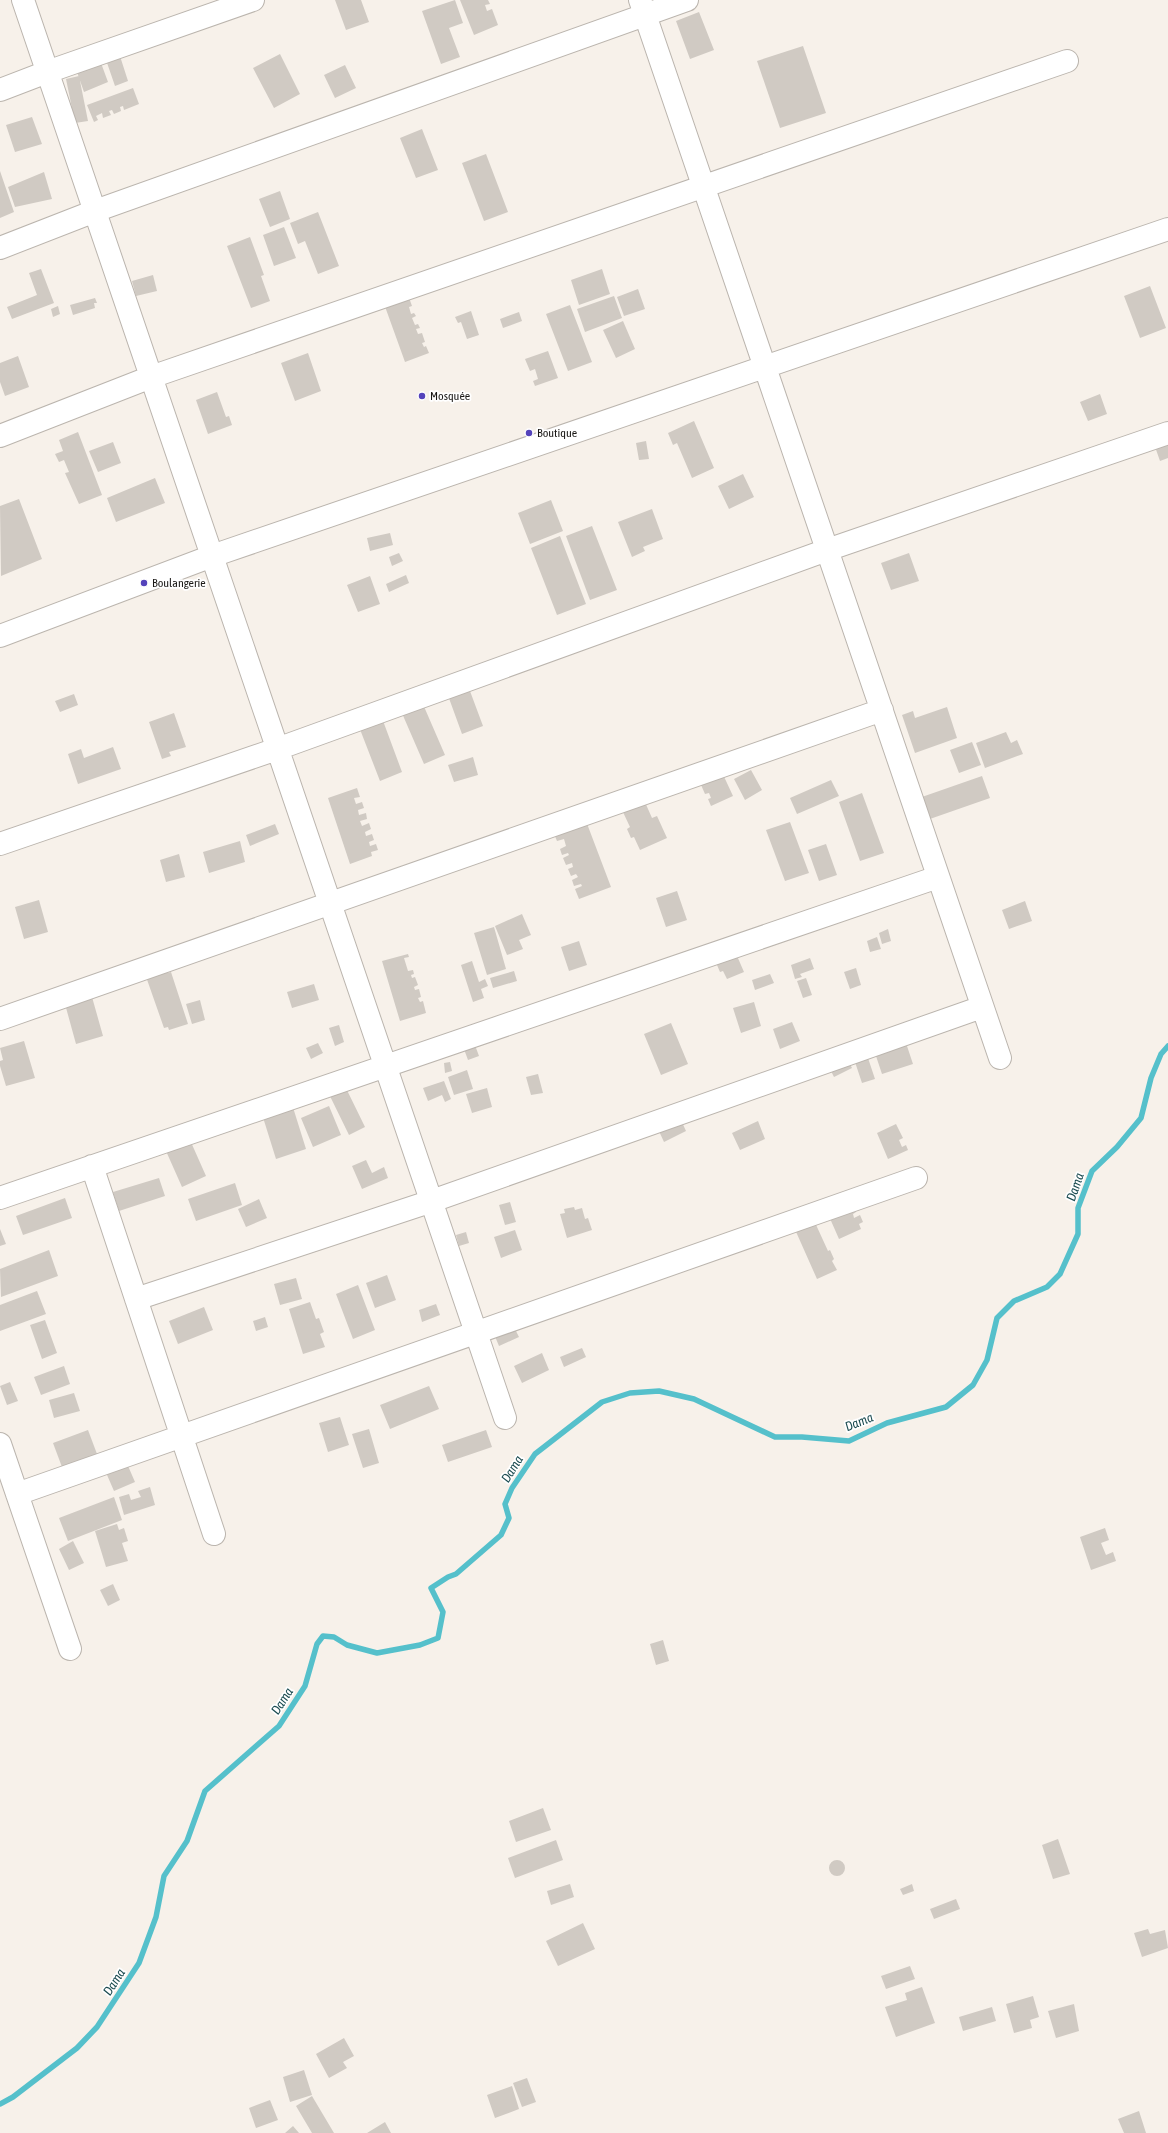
<svg xmlns="http://www.w3.org/2000/svg" width="1168" height="2133" font-family="'Asap Condensed',sans-serif">
<style>
.lines{fill:none;stroke-linecap:round;stroke-linejoin:round}
.stream{stroke:#55c0cb;stroke-width:5.5}
.building{fill:#d0cac3}
.minor-casing{stroke:#bbb5ae;stroke-width:24}
.minor{stroke:#fff;stroke-width:22}
.poi-dot{fill:#5443bb;stroke:#fff;stroke-width:1.5}
.labels{text-anchor:middle;dominant-baseline:central;stroke-width:3.5;stroke-linejoin:round;paint-order:stroke}
.poi-label{font-size:12px;fill:#1a1816;stroke:#fff;text-anchor:start}
.water-label{font-size:13px;font-style:italic;fill:#1c4c51;stroke:#fff}
</style>
<rect width="100%" height="100%" fill="#f7f1ea"/>
<g class="lines">
<path class="stream" d="M0 2104 13 2097 77 2048 97 2027 139 1963 156 1917 164 1876 187 1841 205 1791 279 1726 305 1686 317 1644 323 1636 334 1637 347 1645 377 1653 420 1645 438 1638 443 1612 431 1588 448 1577 456 1574 501 1535 509 1518 505 1504 512 1488 535 1454 602 1402 630 1393 659 1391 694 1399 775 1437H802L849 1441 887 1423 946 1407 973 1385 987 1360 997 1318 1014 1301 1047 1287 1060 1274 1078 1234V1208L1092 1171 1117 1147 1141 1118 1151 1078 1161 1054 1168 1046"/>
</g>
<path class="building" d="M335 0H361L369 22 346 30Z
M455 0 463 23 449 28 460 57 441 64 422 11Z
M460 0H488L490 4 485 5 487 11 492 9 498 25 474 35Z
M699 12 714 50 690 59 676 21Z
M803 46 826 113 780 128 757 61Z
M119 53 128 81 115 86 105 57Z
M280 54 300 94 274 108 253 68Z
M101 63 108 82 84 92 77 72Z
M345 65 356 88 335 98 324 75Z
M79 76 88 121 75 123 66 79Z
M133 88 139 104 124 110 123 106 120 107 121 111 114 114 112 110 109 111 111 115 103 118 102 113 96 116 98 120 94 122 87 105Z
M32 117 42 144 15 152 6 125Z
M422 129 438 170 416 178 400 138Z
M486 154 508 212 484 221 462 163Z
M0 171 14 212 0 218Z
M44 172 52 199 15 207 8 187Z
M280 191 290 219 270 227 259 199Z
M318 212 339 266 318 274 305 241 298 244 290 223Z
M284 227 296 258 274 266 263 235Z
M250 237 264 275 261 276 270 301 251 308 227 246Z
M41 269 54 303 12 319 7 307 37 295 29 273Z
M602 269 610 294 579 305 571 280Z
M153 275 157 291 136 296 132 281Z
M1150 286 1166 328 1140 338 1124 296Z
M638 289 645 309 624 316 617 297Z
M407 292 412 306 409 307 411 314 414 313 416 316 412 318 415 325 418 324 420 328 416 329 418 334 422 333 425 342 422 343 424 347 426 346 429 353 405 362 383 301Z
M614 296 622 318 585 332 577 309Z
M95 298 97 303H94L95 308 73 315 70 305Z
M570 305 592 362 568 371 546 314Z
M58 306 60 314 53 317 51 309Z
M471 311 479 335 467 339 461 322 458 323 455 317Z
M519 312 522 321 503 328 500 319Z
M623 321 635 349 616 358 603 330Z
M548 351 558 378 535 386 533 381 538 379 535 369 530 371 525 359Z
M308 353 321 391 295 401 281 363Z
M18 356 29 387 5 396 0 382V363Z
M217 392 226 417 229 416 232 425 208 434 196 400Z
M1100 394 1107 414 1088 421 1080 402Z
M694 421 714 468 692 478 677 443 673 445 668 433Z
M78 432 102 495 79 504 65 473 69 472 64 460 59 462 55 454 63 451 59 440Z
M1168 435V458L1160 461 1153 441Z
M646 441 649 459 639 460 636 443Z
M113 442 121 463 98 472 89 451Z
M743 474 754 497 729 509 718 486Z
M155 478 165 503 116 522 107 498Z
M19 499 42 559 1 576 0 506Z
M551 500 563 531 530 544 518 513Z
M652 509 663 539 643 547 645 551 632 557 618 522Z
M592 526 617 590 590 600 566 536Z
M390 533 393 545 370 551 367 538Z
M560 536 586 604 557 615 531 548Z
M399 553 403 561 392 566 389 557Z
M909 553 919 581 891 590 881 563Z
M406 575 409 583 389 592 386 584Z
M370 576 380 604 358 612 347 585Z
M467 683 483 726 462 734 446 690Z
M74 694 78 705 60 712 55 701Z
M419 695 445 755 424 764 398 704Z
M947 707 957 738 915 753 902 715 913 711 915 718Z
M379 710 402 772 380 781 356 719Z
M174 713 186 747 169 752 171 756 162 759 149 722Z
M1006 732 1011 743 1017 740 1023 754 985 768 976 743Z
M972 742 981 765 959 773 950 750Z
M113 747 121 769 78 784 68 754 81 749 84 758Z
M473 757 478 775 454 782 448 765Z
M720 768 733 796 711 806 708 799 711 798 709 793 705 794 698 778Z
M751 770 762 790 745 800 734 779Z
M982 776 990 798 927 820 919 798Z
M831 780 839 796 797 814 790 798Z
M357 788 360 797 354 798 356 804 362 802 364 808 358 810 359 815 366 813 367 819 360 821 362 826 369 823 371 829 365 832 366 836 372 834 374 840 369 842 370 846 376 844 378 850 371 852 372 856 350 864 328 798Z
M862 793 884 853 860 861 839 802Z
M644 800 652 818 657 816 667 838 640 850 634 837 631 838 627 829 630 827 622 810Z
M586 821 611 887 579 899 575 889 582 886 581 884 574 886 572 880 578 877 576 874 571 876 568 869 573 867 572 863 566 865 563 858 569 855 568 853 562 855 560 849 566 846 564 839 557 841 554 834Z
M790 822 809 873 785 881 766 830Z
M275 824 279 834 250 846 246 835Z
M240 841 245 862 209 873 203 852Z
M826 844 837 875 819 881 808 850Z
M179 854 185 877 166 882 160 860Z
M677 891 687 920 666 927 656 898Z
M39 900 48 932 24 939 15 907Z
M1025 901 1032 921 1009 929 1002 910Z
M522 914 531 935 519 940 523 949 507 955 495 926Z
M494 927 506 969 487 975 474 933Z
M888 929 891 941 882 944 879 933Z
M877 937 881 949 870 952 867 941Z
M579 941 587 965 569 971 561 947Z
M734 949 744 972 727 979 723 971 720 972 714 958Z
M408 954 409 957 404 958 408 971 413 970 414 974 411 975 412 978 415 977 418 985 414 987 415 990 419 989 421 997 418 998 420 1002 423 1001 426 1013 400 1021 382 961Z
M810 958 814 969 800 974 802 977 795 979 791 965Z
M472 961 479 982 485 979 488 986 481 989 484 998 473 1002 461 965Z
M164 964 167 973 171 972 188 1024 169 1030 168 1027 164 1028 144 971Z
M856 968 861 985 850 989 844 972Z
M514 971 517 981 493 988 490 978Z
M770 974 774 983 755 990 752 980Z
M806 978 812 995 803 998 797 981Z
M314 984 319 1000 292 1008 287 992Z
M92 997 103 1036 76 1044 65 1004Z
M200 1000 205 1020 192 1024 186 1004Z
M754 1002 761 1026 741 1033 733 1008Z
M792 1022 800 1041 780 1049 773 1029Z
M671 1023 688 1064 661 1075 644 1034Z
M339 1025 344 1042 335 1046 329 1028Z
M472 1037 479 1056 468 1060 461 1041Z
M905 1040 913 1064 882 1074 874 1050Z
M24 1041 35 1078 6 1086 0 1066V1061L3 1060 0 1048Z
M318 1043 323 1053 311 1059 306 1048Z
M866 1052 875 1079 862 1083 853 1056Z
M847 1058 852 1068 834 1077 829 1067Z
M450 1062 452 1071 445 1073 444 1063Z
M467 1070 473 1089 454 1095 448 1077Z
M538 1074 543 1093 531 1095 526 1077Z
M444 1081 451 1099 445 1102 442 1095 428 1101 423 1088Z
M343 1082 365 1127 349 1135 327 1090Z
M487 1088 492 1107 472 1113 466 1094Z
M291 1101 306 1149 276 1159 261 1111Z
M329 1106 341 1135 313 1147 301 1118Z
M680 1118 686 1131 664 1142 658 1129Z
M758 1121 765 1139 740 1150 732 1133Z
M896 1124 903 1138 899 1140 902 1147 906 1145 908 1150 888 1159 877 1133Z
M190 1140 206 1176 182 1187 166 1151Z
M366 1160 372 1173 384 1167 388 1178 362 1189 352 1166Z
M159 1178 165 1196 119 1211 113 1192Z
M235 1183 242 1205 196 1221 188 1199Z
M65 1198 72 1218 23 1235 16 1216Z
M259 1199 267 1218 246 1227 238 1209Z
M510 1202 516 1222 505 1225 499 1205Z
M852 1203 856 1212 853 1214 854 1218 860 1215 863 1222 859 1224 861 1229 839 1239 828 1214Z
M574 1207 575 1210 582 1208 585 1219 588 1218 592 1230 567 1238 560 1214 565 1213 564 1209Z
M812 1216 828 1251 830 1250 834 1259 832 1261 837 1270 817 1279 793 1225Z
M0 1229 6 1244 0 1246Z
M515 1230 522 1250 501 1258 494 1237Z
M466 1232 469 1243 459 1246 456 1235Z
M49 1250 58 1276 1 1297 0 1269Z
M387 1275 396 1300 375 1308 366 1283Z
M296 1278 302 1299 280 1305 274 1284Z
M358 1285 375 1330 353 1339 336 1294Z
M37 1291 46 1314 0 1331V1305Z
M310 1302 316 1319 319 1318 324 1332 320 1334 325 1347 303 1354 289 1309Z
M436 1304 440 1315 422 1322 419 1310Z
M204 1307 213 1330 178 1344 169 1321Z
M265 1317 268 1327 256 1331 253 1321Z
M45 1320 57 1353 42 1359 30 1325Z
M513 1325 519 1337 499 1346 494 1334Z
M582 1348 586 1357 564 1367 560 1357Z
M542 1353 549 1370 522 1383 514 1366Z
M64 1366 70 1384 41 1395 34 1377Z
M10 1382 18 1401 7 1405 0 1386Z
M429 1386 439 1409 390 1429 380 1405Z
M74 1393 80 1411 54 1418 49 1400Z
M340 1417 349 1445 328 1452 319 1423Z
M369 1429 379 1463 363 1468 352 1434Z
M88 1430 100 1462 65 1475 53 1443Z
M486 1430 492 1447 448 1462 442 1445Z
M125 1459 135 1482 114 1491 104 1468Z
M150 1487 155 1505 124 1515 119 1497 129 1494 131 1500 141 1497 138 1491Z
M114 1497 122 1520 68 1541 59 1518Z
M117 1524 119 1530 124 1528 128 1541 122 1543 128 1561 106 1567 95 1531Z
M1105 1528 1109 1540 1101 1543 1106 1555 1113 1552 1116 1561 1091 1570 1080 1537Z
M73 1541 84 1563 69 1570 59 1549Z
M113 1584 120 1600 108 1606 100 1590Z
M663 1640 669 1661 656 1665 650 1644Z
M543 1808 551 1830 516 1842 509 1821Z
M1058 1839 1070 1874 1053 1879 1042 1845Z
M556 1840 563 1860 515 1878 508 1858Z
M829 1868a8 8 0 1 1 16 0a8 8 0 1 1-16 0Z
M570 1884 574 1897 551 1905 547 1891Z
M912 1884 914 1891 903 1895 900 1889Z
M956 1899 960 1909 934 1919 930 1909Z
M583 1923 595 1949 558 1966 546 1941Z
M1148 1929 1150 1934 1165 1930 1168 1948 1142 1957 1134 1933Z
M910 1966 915 1979 886 1989 881 1976Z
M922 1987 935 2023 896 2037 885 2007 907 2000 905 1993Z
M1033 1996 1039 2017 1030 2020 1032 2028 1014 2033 1006 2004Z
M1074 2004 1079 2031 1056 2038 1048 2011Z
M992 2007 996 2021 963 2031 959 2017Z
M344 2038 354 2056 343 2062 347 2068 329 2078 316 2054Z
M304 2070 312 2095 290 2102 283 2077Z
M527 2078 536 2102 522 2107 513 2083Z
M512 2086 519 2109 495 2118 487 2095Z
M312 2096 334 2133H312L296 2106Z
M270 2100 278 2120 256 2128 249 2108Z
M1139 2111 1146 2133H1124L1118 2119Z
M385 2122 391 2133H367Z
M293 2126 299 2133H285Z"/>
<g class="lines">
<defs>
<path id="minor" d="M23 0 505 1418
M640 0 1000 1058
M0 90 47 72 253 0
M0 248 95 211 687 0
M0 436 151 377 1067 61
M0 636 212 556 1168 229
M0 844 277 749 827 550 1168 433
M0 1019 882 710
M92 1166 214 1534
M0 1198 938 877
M136 1299 432 1201 982 1007
M0 1444 70 1649
M17 1494 916 1178"/>
</defs>
<use href="#minor" class="minor-casing"/>
<use href="#minor" class="minor"/>
</g>
<g class="poi-dot">
<circle cx="422" cy="396" r="4"/>
<circle cx="529" cy="433" r="4"/>
<circle cx="144" cy="583" r="4"/>
</g>
<g class="labels">
<g class="poi-label">
<text x="430" y="396">Mosquée</text>
<text x="537" y="433">Boutique</text>
<text x="152" y="583">Boulangerie</text>
</g>
<g class="water-label">
<text transform="translate(1075 1187) rotate(-71)">Dama</text>
<text transform="translate(859 1422) rotate(-22)">Dama</text>
<text transform="translate(512 1469) rotate(-58)">Dama</text>
<text transform="translate(282 1701) rotate(-57)">Dama</text>
<text transform="translate(114 1982) rotate(-57)">Dama</text>
</g>
</g>
</svg>
